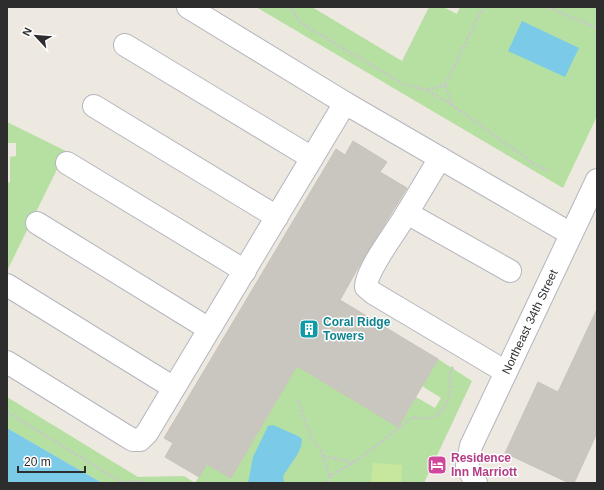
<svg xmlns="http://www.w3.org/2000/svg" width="604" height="490" font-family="Helvetica,sans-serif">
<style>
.green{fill:#b6e0a1}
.pitch{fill:#c7e79d}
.water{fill:#7bcae8}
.building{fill:#c9c6bf;stroke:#c9c4ba}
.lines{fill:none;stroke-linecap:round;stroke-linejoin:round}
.minor-casing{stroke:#b4b6bf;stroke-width:24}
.path{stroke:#c8c8c8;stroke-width:2.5;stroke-dasharray:3 2;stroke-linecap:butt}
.minor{stroke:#fff;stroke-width:22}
.labels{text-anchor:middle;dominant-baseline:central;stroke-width:3;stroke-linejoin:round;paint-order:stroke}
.culture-label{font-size:12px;font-weight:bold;fill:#0d838f;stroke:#fff;text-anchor:start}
.street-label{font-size:12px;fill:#2d2d2d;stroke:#fff}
.hotel-label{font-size:12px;font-weight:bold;fill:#b23c85;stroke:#fff;text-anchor:start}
</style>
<rect width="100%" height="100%" fill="#ede8e0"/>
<path class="green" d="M256 7H312L402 61 429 7H443L457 14 460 7H597V116L563 188Z
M7 122 66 151 7 271V183L10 182V157L16 156V143H7Z
M438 359 472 381 424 483H102L7 428V397L138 477 184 476 195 483 207 464 231 478 297 366 398 427 416 397 435 408 441 398 422 386Z"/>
<path class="pitch" d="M373 463 402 465 401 483H371Z"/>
<path class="water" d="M522 21 579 48 565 77 508 51Z
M273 425 298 436 302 439 301 447 297 455 283 476 284 483H248L253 457 268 426Z
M7 428 102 483H7Z"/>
<path class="building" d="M353 141 387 162 380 172 407 188 366 254 340 300 438 359 398 427 297 366 231 478 207 464 199 477 165 457 173 443 164 438 336 149 345 155Z
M597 309V433L574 483H569L505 453 538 382 558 392Z"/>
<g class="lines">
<defs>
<g id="minor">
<path d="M188 7 345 103"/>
<path d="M125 45 312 158"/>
<path d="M94 106 277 217"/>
<path d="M440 158 407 213 510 271"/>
<path d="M67 163 245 271"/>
<path d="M407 213C397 230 366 270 366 287L373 293 506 372"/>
<path d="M37 223 209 329"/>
<path d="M7 285 174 388"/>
<path d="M7 362 123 434 133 440H140L147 433 345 103 571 234"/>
<path id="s1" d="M476 483 467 466 471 446 597 180"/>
</g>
</defs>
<use href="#minor" class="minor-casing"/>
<path class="path" d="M286 7 293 11 301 23 403 84 427 90 445 85 483 7
M547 7 597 28
M445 85 452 105 534 164 548 171
M427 90 452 105
M298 400 305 421 312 439 321 451 330 476
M7 412 121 482 139 481 144 483
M323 456 353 462
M326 483 330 476 358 460 412 418C419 417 426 420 433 417 443 413 449 401 450 391 451 381 447 377 453 367"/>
<use href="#minor" class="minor"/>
</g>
<defs>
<symbol id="building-square" viewBox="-11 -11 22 22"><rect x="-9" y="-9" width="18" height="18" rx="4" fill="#0f9aa8" stroke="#fff"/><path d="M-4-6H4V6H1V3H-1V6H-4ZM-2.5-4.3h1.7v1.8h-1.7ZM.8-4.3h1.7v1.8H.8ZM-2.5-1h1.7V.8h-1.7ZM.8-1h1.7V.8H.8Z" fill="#fff"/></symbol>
<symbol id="hotel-square" viewBox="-11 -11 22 22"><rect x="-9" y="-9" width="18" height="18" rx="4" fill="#d1479c" stroke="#fff"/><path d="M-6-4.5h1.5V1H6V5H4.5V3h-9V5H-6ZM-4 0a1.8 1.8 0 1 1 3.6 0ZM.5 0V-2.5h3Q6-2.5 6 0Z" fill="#fff"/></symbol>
</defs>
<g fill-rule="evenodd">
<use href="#building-square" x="298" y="318" width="22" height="22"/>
<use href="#hotel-square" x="426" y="454" width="22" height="22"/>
</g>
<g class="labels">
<g class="culture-label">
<text x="323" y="322">Coral Ridge<tspan x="323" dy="14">Towers</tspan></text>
</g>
<g class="street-label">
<text stroke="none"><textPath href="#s1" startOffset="177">Northeast 34th Street</textPath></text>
</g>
<g class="hotel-label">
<text x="451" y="458">Residence<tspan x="451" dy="14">Inn Marriott</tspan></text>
</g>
</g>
<rect width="604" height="490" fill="none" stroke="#2d2d2d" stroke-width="16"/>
<g transform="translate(36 36) rotate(296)" stroke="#ffffff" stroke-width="3" paint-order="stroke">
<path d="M0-3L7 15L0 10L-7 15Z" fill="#2d2d2d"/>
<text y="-6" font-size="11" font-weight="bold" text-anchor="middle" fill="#2d2d2d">N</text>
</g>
<path d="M18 466v6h67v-6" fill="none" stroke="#2d2d2d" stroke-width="2"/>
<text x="24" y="466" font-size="12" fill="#2d2d2d" stroke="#ffffff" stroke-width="3" paint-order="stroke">20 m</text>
</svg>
